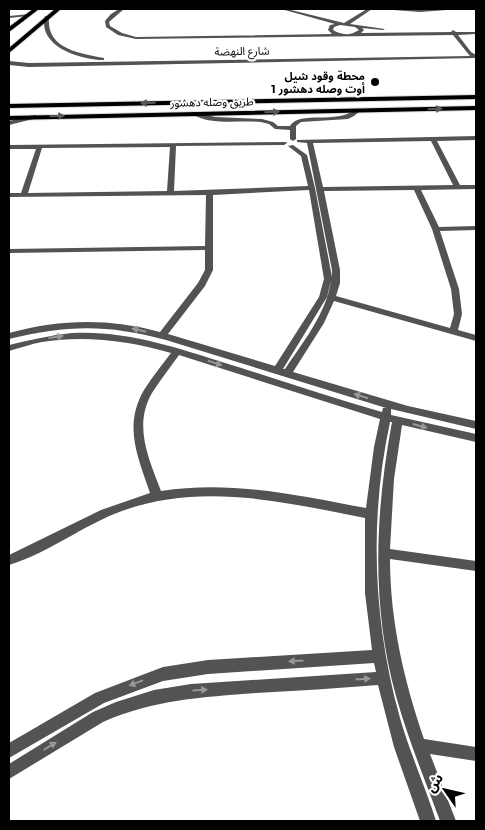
<svg xmlns="http://www.w3.org/2000/svg" width="485" height="830" font-family="Montserrat,'Noto Sans Arabic',sans-serif">
<style>
.lines{fill:none;stroke-linecap:round;stroke-linejoin:round}
.major-casing{stroke:#dbdbdb;stroke-width:2}
.minor{fill:#535353;fill-rule:evenodd}
.major{fill:#000;fill-rule:evenodd}
.oneway{fill:#595959}
.oneway2{fill:#989898}
.poi-dot{fill:#000;stroke:#fff;stroke-width:2}
.labels{text-anchor:middle;dominant-baseline:central;stroke-width:4.5;stroke-linejoin:round;paint-order:stroke}
.far-street-label{font-size:11px;fill:#000;stroke:#fff}
.far-poi-label{font-size:11px;font-weight:bold;fill:#000;stroke:#fff;text-anchor:end}
</style>
<rect width="100%" height="100%" fill="#fff"/>
<g class="lines">
<defs>
<path id="major" d="M33 9H39L9 32V27Z
M55 9H61L9 53V48Z
M476 95V99L9 108V104Z
M476 106V110L9 120V116Z"/>
</defs>
<use href="#major" class="major-casing"/>
<path class="minor" d="M119 9H124L109 22 110 26 122 33 136 37 332 34 328 30 330 25 335 24 281 9H287L344 23 367 9H372L350 24 385 29 383 30 362 28 364 30 361 33 451 32 453 30 456 32H476V34L458 35 471 52 476 55V58L29 67 9 65V61L29 63 470 56 453 35 136 39 118 35 106 27 105 21 111 14ZM340 25 355 27 359 30C350 36 341 35 333 30L334 27Z
M380 9H460L420 12Z
M30 14 28 16 9 18V16Z
M45 16 49 17C46 49 79 53 104 58V60C80 60 37 46 45 16Z
M356 109 361 110 354 116 348 119 301 122 296 126V139L293 141 290 139V130L275 129 269 124 261 122C240 120 211 126 192 114L195 112 215 117 262 119 273 122 278 126H290C300 110 336 125 356 109Z
M35 115 37 116V118L9 125V121Z
M476 136V140L437 141 460 185H476V189L421 190 439 227 476 226V230L440 231 459 289 462 314 458 330 476 335V341L334 301 324 323 293 372 408 406 476 421V429L391 409V415L476 434V442L402 425 394 479 390 549 476 561V571L390 559C390 620 404 681 424 739L476 747V761L430 754 456 821H440C425 780 408 739 396 696 371 606 375 513 392 422H390C369 520 373 621 400 718 410 753 425 786 436 821H420L394 747 378 685C338 688 297 691 256 693 202 697 153 700 103 722L9 779V764L93 712 116 702 154 690 191 684 376 672 374 663 208 674 163 681 104 703 9 758V743L95 693 163 667 208 660 372 650 365 593V518C285 502 201 482 122 511 83 525 49 553 9 565V555L101 510 150 493C138 457 123 426 144 390 152 377 162 365 171 353 130 341 85 335 42 342 31 344 20 348 9 351V345C30 340 51 335 72 333 124 330 176 347 225 363 277 379 329 397 382 412L383 408H386L166 340C106 324 68 325 9 339V333C60 319 109 318 160 332L198 283 205 270V250L9 253V249L205 246 206 195 9 197V193H21L36 149H9V145L286 142 287 143 284 145 176 146 174 191 308 186 301 156 288 146 293 145 307 155 315 188 332 277V270L307 143 297 142V140ZM431 141 453 185 323 187 313 143ZM170 147 167 191 28 193 42 148ZM309 190 324 279 319 297 275 366 168 334 205 286 213 270V195ZM414 190 432 229 451 289 454 314 450 328 336 296 340 283V270L324 191ZM331 281C326 314 303 342 285 369H283L327 297ZM179 355 380 419 374 447 366 508C298 495 230 480 161 491 149 459 133 426 152 393 160 380 170 368 179 355Z"/>
<use href="#major" class="major"/>
</g>
<defs><path id="oneway-solid" d="M-6-.8H1V-3.2L6.5 0L1 3.2V.8H-6Z" transform="scale(1.25)"/></defs>
<g class="oneway">
<use href="#oneway-solid" transform="translate(148 103) rotate(179)"/>
<use href="#oneway-solid" transform="translate(435 109) rotate(-1)"/>
<use href="#oneway-solid" transform="translate(272 112) rotate(-1)"/>
<use href="#oneway-solid" transform="translate(57 116) rotate(-1)"/>
</g>
<g class="oneway2">
<use href="#oneway-solid" transform="translate(139 330) rotate(-167)"/>
<use href="#oneway-solid" transform="translate(56 337) rotate(-8)"/>
<use href="#oneway-solid" transform="translate(215 363) rotate(17)"/>
<use href="#oneway-solid" transform="translate(361 396) rotate(-162)"/>
<use href="#oneway-solid" transform="translate(420 426) rotate(15)"/>
<use href="#oneway-solid" transform="translate(296 661) rotate(176)"/>
<use href="#oneway-solid" transform="translate(363 679) rotate(-4)"/>
<use href="#oneway-solid" transform="translate(136 683) rotate(160)"/>
<use href="#oneway-solid" transform="translate(200 690) rotate(-4)"/>
<use href="#oneway-solid" transform="translate(50 746) rotate(-32)"/>
</g>
<circle class="poi-dot" cx="375" cy="82" r="5"/>
<g class="labels">
<g class="far-street-label">
<text transform="translate(242 51) rotate(-1)">شارع النهضة</text>
<text transform="translate(212 102) rotate(-1)">طريق وصله دهشور</text>
</g>
<g class="far-poi-label">
<text x="365" y="76">محطة وقود شيل<tspan x="365" dy="13">أوت وصله دهشور 1</tspan></text>
</g>
</g>
<rect width="485" height="830" fill="none" stroke="#000000" stroke-width="20"/>
<g transform="translate(445 790) rotate(304)" stroke="#ffffff" stroke-width="4" paint-order="stroke">
<path d="M0-4L9 19L0 12L-9 19Z" fill="#000000"/>
<text y="-8" font-size="14" font-weight="bold" text-anchor="middle" fill="#000000">ش</text>
</g>
</svg>
